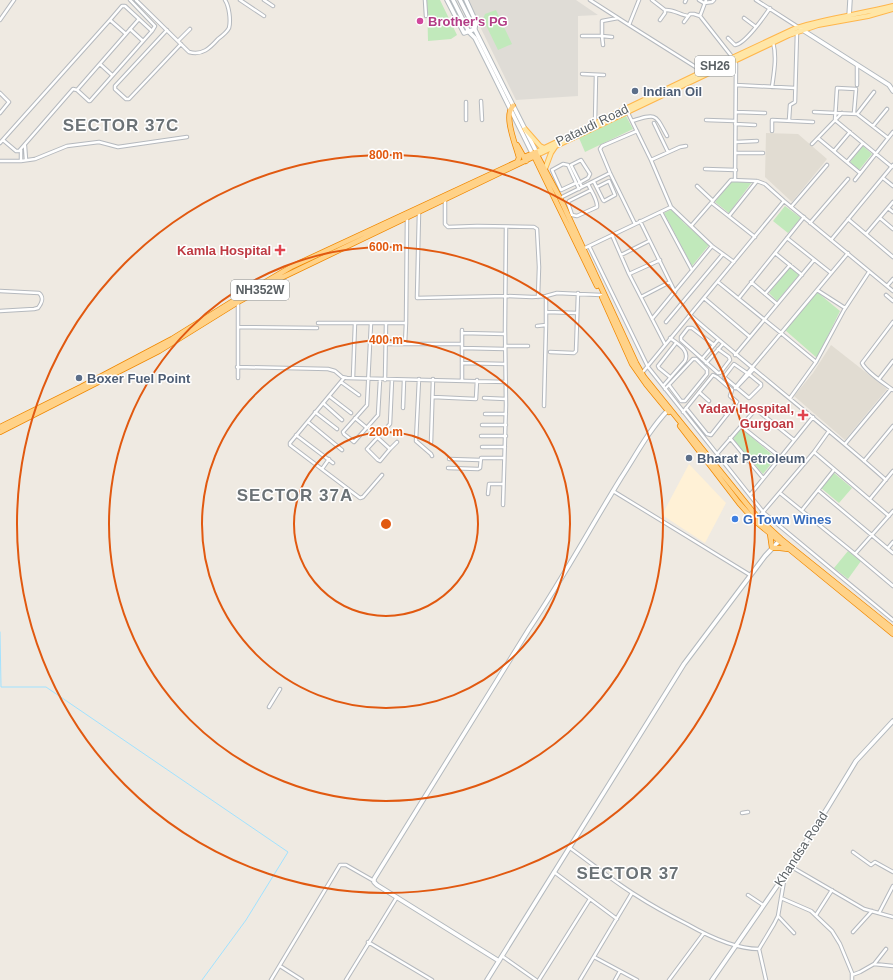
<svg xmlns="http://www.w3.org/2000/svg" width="893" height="980" font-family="Helvetica,sans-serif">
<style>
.commercial{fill:#fff1d6}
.industrial{fill:#dfdcd6}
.education{fill:#e1dcd2}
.green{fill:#c1e9bb}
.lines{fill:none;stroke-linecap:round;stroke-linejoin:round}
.stream{stroke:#a1e2ff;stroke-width:1}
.street-casing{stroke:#b5b9be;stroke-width:4.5}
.secondary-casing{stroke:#b3b9be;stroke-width:5.5}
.primary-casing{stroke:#ffb64b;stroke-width:6}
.highway-casing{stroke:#f08800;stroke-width:6}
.street{stroke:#fff;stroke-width:2.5}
.secondary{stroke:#fff;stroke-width:3.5}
.primary{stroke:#ffe6a6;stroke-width:4}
.highway{stroke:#ffd288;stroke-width:4.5}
.ring{fill:none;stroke:#e15910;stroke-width:2}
.hotel-dot{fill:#d1479c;stroke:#fff;stroke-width:1.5}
.service-dot{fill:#5c6f8a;stroke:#fff;stroke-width:1.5}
.health-dot{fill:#e0444e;stroke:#fff;stroke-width:1.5}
.shop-dot{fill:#3f7fe0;stroke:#fff;stroke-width:1.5}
.labels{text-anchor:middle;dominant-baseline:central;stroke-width:3;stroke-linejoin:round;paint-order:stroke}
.shield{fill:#fff;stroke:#8c9092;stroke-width:1}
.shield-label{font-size:12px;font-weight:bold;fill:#5a6064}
.hotel-label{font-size:13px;font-weight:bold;fill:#b23c85;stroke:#fff;text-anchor:start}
.service-label{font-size:13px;font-weight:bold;fill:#4e5e75;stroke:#fff;text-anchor:start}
.street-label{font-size:13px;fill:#5a6064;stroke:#fff}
.health-label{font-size:13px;font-weight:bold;fill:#be3a42;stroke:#fff;text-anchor:end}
.shop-label{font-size:13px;font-weight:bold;fill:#366cbe;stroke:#fff;text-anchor:start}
.district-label{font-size:17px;font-weight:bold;letter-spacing:1px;fill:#6b7276;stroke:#fff}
.centre{fill:#e15910;stroke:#fff;stroke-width:2}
.ring-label{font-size:12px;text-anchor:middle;font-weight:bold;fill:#e15910;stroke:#fff;stroke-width:3;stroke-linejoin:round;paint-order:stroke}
</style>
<rect width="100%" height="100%" fill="#efeae2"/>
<path class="commercial" d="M689 464 726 503 705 543 662 515Z"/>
<path class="industrial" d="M467 0H576L598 15 578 16V96L516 100Z"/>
<path class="education" d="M766 133 798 134 827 159 792 202 765 177Z
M831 345 887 389 845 440 794 396 813 373Z"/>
<path class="green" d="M427 0H440L457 35 451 39 428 41Z
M496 10 512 44 498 50 483 19 485 14Z
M626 116 633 129 585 152 579 138Z
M863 146 872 154 859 170 850 162Z
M731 182H752L729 213 715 202Z
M785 206 801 218 788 233 773 221Z
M672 209 684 223 709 245 692 266 664 213Z
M790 267 799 275 777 301 769 293Z
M817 292 840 311 817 358 785 330Z
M741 428 776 458 763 474 733 439Z
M834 473 852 488 839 503 821 488Z
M848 551 861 561 848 579 834 568Z"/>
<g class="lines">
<path class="stream" d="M0 632 1 687H46L288 852 246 920 202 980"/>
<defs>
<path id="street" d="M130 0 155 26 152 31
M136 0 189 52C202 56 210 48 218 39 222 36 227 32 229 28 231 20 229 6 225 0
M240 0 264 16
M264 0 273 6
M425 0 426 16
M590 0 629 25
M639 0 629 25 702 71
M652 0 665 10V13L660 20
M699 0 704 3 712 2 714 0
M756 0 798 27
M685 2 686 0
M665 10C673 9 680 15 688 16
M700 16 706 0
M744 18 756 27
M0 20 14 0
M110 20 126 34
M684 22 690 14H694L700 16 733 58 736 64 735 180
M130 29 143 41
M167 30 115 86V89L126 99H129L181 44
M582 36H602V21L618 18
M728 38 735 45C745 44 764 17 770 8
M178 41 190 29
M603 45 602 36 612 37
M100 64 112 75
M582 74 604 75
M736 85 795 88
M857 85V65
M772 87C774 72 777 57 773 42
M77 90 139 19
M0 93 9 102 0 113
M481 101 482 120
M627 111 651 160 671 207 712 246 734 262
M736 112 765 113
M814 112 857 114 888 138
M854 113 856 89 837 88 835 120 892 167
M857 114 874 92
M466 120V102
M706 120 735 121
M789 120 790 105 795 102 797 32
M632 121C657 113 655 114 667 136
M595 123 596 75
M654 123 668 152
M735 124 755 125
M873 126 887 109
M772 131V120L813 122
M818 138 860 173
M736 142 757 141
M0 143 110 20 122 6H125L152 31 90 101H89L77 90 73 89 19 151H16L3 140
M812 144 842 113
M25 146 26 160
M21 150V161
M834 151 850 132
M736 153H763
M651 160 680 147 686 146
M0 161H21L35 159 67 146 99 142 118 147 187 137
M847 162 863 143
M705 169 736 170
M883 178 893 186
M855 180 893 132
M594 182 603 200 604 201 615 195 609 181 597 187
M576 183 561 190 552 170 563 164 568 165 579 189
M579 183 588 178 590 174 581 160 571 165 582 187
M588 184C591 191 598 200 597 207L577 216 572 215 568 203 569 201 591 190
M697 186 713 201
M560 198 610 173
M445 200V224L448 227 477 226 534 227 537 229 539 267 538 297
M712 203 755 237
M791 207 827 165
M888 208 893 212
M419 212 417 298 506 296 532 297 546 296 557 293 601 295
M661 212 692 270
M729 216 757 181 765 184 784 201 893 291
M880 218 893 229
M848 219 893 257
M640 221 675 292
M810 223 848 179
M635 224 610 173 600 149 602 146 637 131
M691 226 731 180 756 181
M866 234 893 202
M612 235 629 274 665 344
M787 238 831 273
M831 240 893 165
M589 246 648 367 764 513 893 620
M583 249 671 207
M775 253 802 275
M621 255 649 241
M629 274 660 260
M718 282 781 333 816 362
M751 282 777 304
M887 286 893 279
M817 290 845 308
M0 291 39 293C44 297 42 303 38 308L34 309 0 311
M765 294 790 265
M886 295 893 301
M641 297 670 282
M704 298 750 337
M739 298 804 217
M547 312 577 313
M690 315C754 371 822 423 886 480
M652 319 712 246
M666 322 723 254
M893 322 862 363C866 372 885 384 893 390
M318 323H406L407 218
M371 323 367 405 343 432 344 434 354 442 378 415 380 380
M546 325V296
M537 326 546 325 544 406
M238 327 317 328
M462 330V344
M462 333 505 334
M386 344H462V348
M405 344 406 323
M714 345 692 328H688L681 337V340L718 373H720L730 360 729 357 718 349
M505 346H528
M550 352 574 353 576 351 578 293
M735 355 814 260
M702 359 718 340
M462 363 505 364
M706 363 723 344
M237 367 328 369 335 371 342 377 347 378 506 382
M642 373 784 201
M747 373 734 364 724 377 749 398 761 386V384L750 375
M670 377 659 368 658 366 676 343
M238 378V302
M344 378 290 443V445L360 498 363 497 382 475
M353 378 355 323
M419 379 416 441 431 454 432 456
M879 379 893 361
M385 380 386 324
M462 380V348L505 349
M341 382 359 395
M663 386 685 361C690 350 678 344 670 338
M735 388 848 253
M736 388 754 369
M665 389 693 359H696L707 370V374L685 401H681L669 385
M699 392 709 401
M329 396 351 413
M433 397 476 399 477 380
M484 398 506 399
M790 398 816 362 844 310 869 272
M323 403 342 420
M403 408 404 380
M719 408 727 415
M315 412 337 429
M683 412 713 375 717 377 732 390 730 396 737 402 711 435 707 434 686 408
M485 414H506
M355 418 367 428
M308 422 342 450
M482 425H506
M741 426 780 457
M296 435 333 463
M481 436H506
M378 438 390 449 397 442
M730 438 763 478
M431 443 433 379
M845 444 891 389
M482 447H505
M390 449 380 461 378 460 367 449 390 424 392 380
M814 452 889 516
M717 454 755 410 758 411 794 440
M449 459 480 460
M864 461 893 426
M448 468 478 469 480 468 481 458H504
M322 469 329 459
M818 490 893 553
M613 491 750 575
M780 493 855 554 893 586
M488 494 489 484H503
M750 495 813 417
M870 499 893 471
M503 505 506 405 505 329 506 227
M802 510 834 470
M758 518 814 452 829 431
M888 548 893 542
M855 554 893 511
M269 707 280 689
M742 813 748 812
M570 848C591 863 612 880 634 894 651 905 669 915 687 924 708 936 734 949 759 949
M853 852 871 865 875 862 893 872
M790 866 864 909 893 917
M554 872 617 919
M748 895 763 905
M781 898 811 911 832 931 840 944 852 973V980
M879 913 893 886
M816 915 832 890
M778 916 794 933
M853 932 872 911
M368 942 432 980
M502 956 536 980
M594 957 637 980
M875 963 886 949
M280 966 302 980
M852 975 860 972 874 964 893 966
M271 980 340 865H346L374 881
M346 980 397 897
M539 980 590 899
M580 980 632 893
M615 980 620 971
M669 980 704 933
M766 980 759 949 774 924 778 916 785 875"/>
<path id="secondary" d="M447 0 464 33 475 29
M453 0 469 32 475 38 491 70 533 155
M460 0 537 153
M466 0 476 22 475 28
M849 17 850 0
M801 29 889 85 893 91
M499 961 377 885 374 882V879L529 629C562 580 590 528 621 478 636 455 649 430 668 410
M487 980 684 664 765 556 780 540
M712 980 786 873 828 807 856 761 893 721"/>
<path id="primary" d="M525 129 540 146 544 148
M536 152 702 72 796 28C828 18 861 14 893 6
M537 155 789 35 818 25 868 16 893 9
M545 169 551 153 555 147"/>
<path id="highway" d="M517 145 526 161
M534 156 597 286
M524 157 536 152
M602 297 632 364 646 384 669 412
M680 426 739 503 755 521 893 634
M0 427 81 387 172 339 238 298 291 267 517 162 519 158C516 145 503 116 513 106
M0 432 159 351 238 302 283 277 537 155 560 198 636 363 644 377 758 518 781 539 893 629
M770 534 772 548H780L788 549"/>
</defs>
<use href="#street" class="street-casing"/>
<use href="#secondary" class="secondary-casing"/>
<use href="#primary" class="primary-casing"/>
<use href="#highway" class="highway-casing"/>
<use href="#street" class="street"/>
<use href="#secondary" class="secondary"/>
<use href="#primary" class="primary"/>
<use href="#highway" class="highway"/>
</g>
<g class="ring">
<circle cx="386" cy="524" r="92"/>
<circle cx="386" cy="524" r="184"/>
<circle cx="386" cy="524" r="277"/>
<circle cx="386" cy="524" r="369"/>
</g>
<circle class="hotel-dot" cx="420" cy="21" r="4"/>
<g class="service-dot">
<circle cx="635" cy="91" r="4"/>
<circle cx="79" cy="378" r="4"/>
<circle cx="689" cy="458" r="4"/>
</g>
<g class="health-dot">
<path d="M278 244h4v4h4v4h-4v4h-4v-4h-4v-4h4z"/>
<path d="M801 409h4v4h4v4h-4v4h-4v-4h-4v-4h4z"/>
</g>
<circle class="shop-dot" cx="735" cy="519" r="4"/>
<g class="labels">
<g class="shield">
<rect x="695" y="56" width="40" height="20" rx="3"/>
<rect x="231" y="280" width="58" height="20" rx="3"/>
</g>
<g class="shield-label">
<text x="715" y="66">SH26</text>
<text x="260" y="290">NH352W</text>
</g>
<g class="hotel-label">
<text x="428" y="21">Brother's PG</text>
</g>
<g class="service-label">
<text x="643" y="91">Indian Oil</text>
<text x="87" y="378">Boxer Fuel Point</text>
<text x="697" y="458">Bharat Petroleum</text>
</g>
<g class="street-label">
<text transform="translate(592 125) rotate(-26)">Pataudi Road</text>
<text transform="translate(801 849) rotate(-57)">Khandsa Road</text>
</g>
<g class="health-label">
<text x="271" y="250">Kamla Hospital</text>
<text x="794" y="408">Yadav Hospital,<tspan x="794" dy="15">Gurgoan</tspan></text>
</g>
<g class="shop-label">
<text x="743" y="519">G Town Wines</text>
</g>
<g class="district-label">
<text x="121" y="125">SECTOR 37C</text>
<text x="295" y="495">SECTOR 37A</text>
<text x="628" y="873">SECTOR 37</text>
</g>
</g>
<circle cx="386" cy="524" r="6" class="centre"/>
<g class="ring-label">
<text x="386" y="159">800 m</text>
<text x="386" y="251">600 m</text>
<text x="386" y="344">400 m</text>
<text x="386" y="436">200 m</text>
</g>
</svg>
